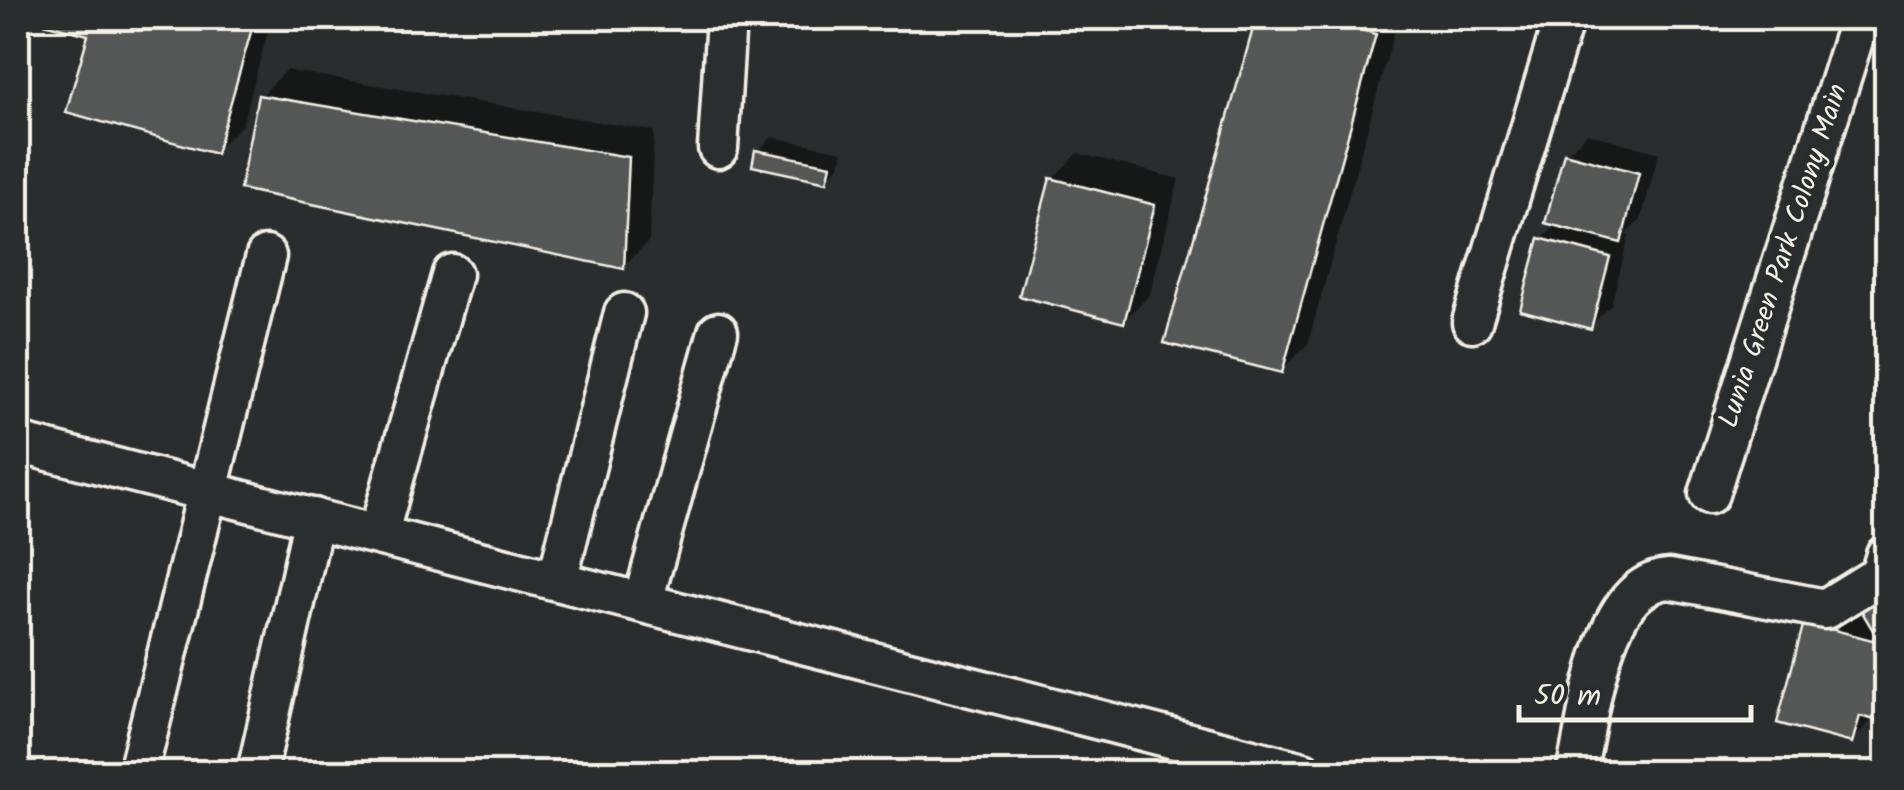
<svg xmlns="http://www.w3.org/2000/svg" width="1904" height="790" font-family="Kalam,sans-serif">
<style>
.shadow{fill:#0007}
.building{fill:#555756;stroke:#f4f1e8;stroke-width:2.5}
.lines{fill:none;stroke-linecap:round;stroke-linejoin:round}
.minor-casing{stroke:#f4f1e8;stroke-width:45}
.minor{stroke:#2a2d2e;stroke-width:38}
.labels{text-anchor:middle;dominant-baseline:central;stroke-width:10;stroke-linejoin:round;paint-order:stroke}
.street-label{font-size:28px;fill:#f4f1e8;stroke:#2a2d2e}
</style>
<rect width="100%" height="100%" fill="#2a2d2e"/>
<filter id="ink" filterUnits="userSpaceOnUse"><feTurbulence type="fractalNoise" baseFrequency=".01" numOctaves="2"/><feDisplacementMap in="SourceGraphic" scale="20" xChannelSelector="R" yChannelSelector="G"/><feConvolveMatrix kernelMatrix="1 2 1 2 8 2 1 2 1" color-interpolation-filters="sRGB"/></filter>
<g filter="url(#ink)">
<path class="shadow" d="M35 18H272L242 125 215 151 91 33Z
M1259 18H1398L1308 344 1282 370 1167 342Z
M286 70 654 131 649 241 623 267 260 97Z
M1587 133 1659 153 1641 220 1625 235 1629 236 1611 305 1590 326 1542 239 1557 224 1566 154Z
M772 137 843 151 840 165 826 179 758 151Z
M1078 153 1179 179 1150 294 1124 321 1052 179Z
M1886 575V719L1875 717 1852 741 1807 623Z"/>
<path class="building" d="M26 18H255L216 154 66 112 88 35Z
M1256 18H1318L1376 34 1282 373 1164 343Z
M258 95 629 157 624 269 240 189Z
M755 150 831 165 827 182 752 166Z
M1564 153 1639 173 1621 243 1545 223Z
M1050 178 1155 205 1124 323 1019 296Z
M1539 238 1610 257 1591 329 1520 310Z
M1881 587 1886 597V723L1860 716 1852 743 1777 723 1804 622 1872 640 1877 637 1856 602Z"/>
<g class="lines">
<defs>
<path id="minor" d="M718 148 726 18
M1472 322 1564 18
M18 443 1303 772
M1709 494 1860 18
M378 535 452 274
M557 581 624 313
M643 601 718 332
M138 772 266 256
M257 772 314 518
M1576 772C1590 716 1599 584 1669 579L1825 609 1880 575 1886 555"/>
</defs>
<use href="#minor" class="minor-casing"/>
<use href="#minor" class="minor"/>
</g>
</g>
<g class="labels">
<g class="street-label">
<text transform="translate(1784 256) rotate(-72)">Lunia Green Park Colony Main</text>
</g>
</g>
<rect width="1904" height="790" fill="none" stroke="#2a2d2e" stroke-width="60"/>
<rect x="30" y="30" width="1844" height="730" fill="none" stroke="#f4f1e8" stroke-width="4" filter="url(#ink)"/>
<path d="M1519 705v15h232v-15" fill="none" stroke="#f4f1e8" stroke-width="5"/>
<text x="1534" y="705" font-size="30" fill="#f4f1e8" stroke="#2a2d2e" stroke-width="8" paint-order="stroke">50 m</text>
</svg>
